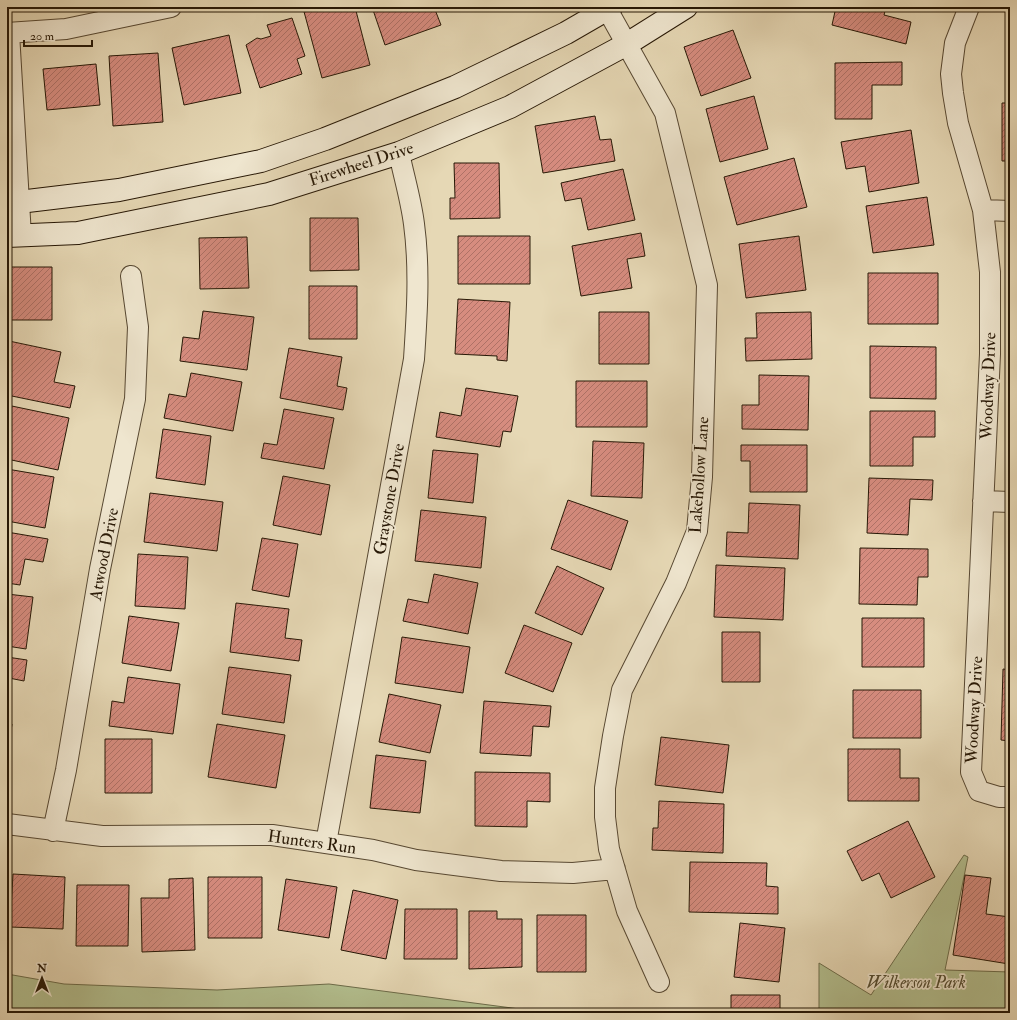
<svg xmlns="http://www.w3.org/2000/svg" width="1017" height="1020" font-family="'IM FELL Double Pica',serif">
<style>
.park{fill:#b3bf8f;stroke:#6d6c4a}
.building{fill:url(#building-hatch);stroke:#271806}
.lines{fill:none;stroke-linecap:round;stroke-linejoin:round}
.street-casing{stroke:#574832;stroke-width:22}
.secondary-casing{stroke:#271806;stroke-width:24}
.street{stroke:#efe6cf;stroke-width:20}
.secondary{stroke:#efe6cf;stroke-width:22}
.labels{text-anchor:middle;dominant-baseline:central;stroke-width:3.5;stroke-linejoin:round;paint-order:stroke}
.street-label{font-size:17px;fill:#271806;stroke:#efe6cf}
.park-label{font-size:17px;font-style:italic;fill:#514a2f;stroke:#efe6cf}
</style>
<defs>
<pattern id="building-hatch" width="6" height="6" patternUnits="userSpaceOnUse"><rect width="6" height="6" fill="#d68c7f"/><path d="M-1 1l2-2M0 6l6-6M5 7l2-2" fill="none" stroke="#ae7166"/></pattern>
</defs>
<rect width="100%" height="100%" fill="#e6d8b5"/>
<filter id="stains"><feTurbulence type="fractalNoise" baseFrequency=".005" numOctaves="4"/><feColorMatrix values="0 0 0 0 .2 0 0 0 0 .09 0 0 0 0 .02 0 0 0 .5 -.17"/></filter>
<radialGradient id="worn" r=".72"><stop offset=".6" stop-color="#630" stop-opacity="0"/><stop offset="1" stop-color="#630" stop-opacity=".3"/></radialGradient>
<path class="park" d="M964 855 968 857 945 970 1010 972V1013H819V963L871 995Z
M7 974 64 984 217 990 329 984 550 1013H7Z"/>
<path class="building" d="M306 7H355L370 65 322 78 303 8Z
M372 7H434L441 25 385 45Z
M836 7H886L884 15 911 22 906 44 832 25Z
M292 18 305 56 297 59 302 74 260 88 246 45 257 38 261 39 271 36 267 25Z
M733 30 751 78 701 96 684 47Z
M229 35 241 93 184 105 172 48Z
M158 53 163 122 113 126 109 56Z
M902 62V85H872V119H835V63Z
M96 64 100 105 47 110 43 69Z
M754 96 768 149 720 162 706 109Z
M1002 103H1010V161H1002Z
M595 116 600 140 611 139 615 161 543 173 535 126Z
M911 130 919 183 869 192 865 166 846 169 841 142Z
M794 158 807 207 737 225 724 177Z
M454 163H499L500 218 450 219V198H455Z
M623 169 635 220 588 230 581 198 565 201 561 183Z
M927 197 934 245 873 253 866 206Z
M310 218H358L359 270 310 271Z
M641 233 645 256 627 259 632 288 581 296 572 246Z
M458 236H530V284H458Z
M799 236 806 290 746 298 739 244Z
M247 237 249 288 200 289 199 238Z
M7 267H52V320H7Z
M868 273H938V324H868Z
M309 286H357V339H309Z
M458 299 510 302 507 361 497 360V356L455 354Z
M203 311 254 317 247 370 180 361 183 337 199 339Z
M599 312H649V364H599Z
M811 312 812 359 746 361 745 338H757L756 313Z
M9 341 61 352 54 382 75 386 70 408 7 395V350Z
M870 346 936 347V399L870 398Z
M289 348 342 357 337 386 347 388 343 410 280 398Z
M191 373 242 382 233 431 164 418 169 394 186 397Z
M759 375 809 376 808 430 742 429V405H759Z
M576 381H647V427H576Z
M466 388 518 396 511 432 503 431 500 447 436 437 440 412 461 416Z
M7 405 69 418 58 470 7 459Z
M284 409 334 418 324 469 261 458 264 443 277 445Z
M870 411H935V437H913V466H870Z
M163 429 211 436 205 485 156 478Z
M593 441 644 443 642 498 591 496Z
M741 445H807V492H750V461H741Z
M433 450 478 454 473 503 428 498Z
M7 469 54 477 45 528 7 521Z
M283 476 330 485 321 535 273 525Z
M869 478 933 480 932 500 910 499 908 535 867 533Z
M150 493 223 502 217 551 144 542Z
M568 500 628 521 611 570 551 549Z
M749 503 800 505 798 559 726 556 727 532 748 533Z
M421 510 486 517 481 568 415 561Z
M7 532 48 539 43 562 25 559 20 585 7 583Z
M262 538 298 544 289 597 252 590Z
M860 548 928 549V577H918L917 605 859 604Z
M138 554 188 557 185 609 135 606Z
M716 565 785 568 783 620 714 617Z
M557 566 604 588 582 635 535 613Z
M434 574 478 583 468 634 403 621 408 599 428 603Z
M7 594 33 597 26 649 7 646Z
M236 603 289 609 285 638 302 640 299 661 230 652Z
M129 616 179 623 171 671 122 663Z
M862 618H924V667H862Z
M524 625 572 643 553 692 505 673Z
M722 632H760V682H722Z
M402 637 470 647 463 693 395 683Z
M7 657 27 660 24 681 9 678 7 693Z
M229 667 291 675 284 723 222 714Z
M1003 669 1010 670V741L1001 740Z
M128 677 180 684 173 734 109 726 112 701 124 703Z
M853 690H921V738H853Z
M389 694 441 705 430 753 379 742Z
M484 701 551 706 549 727 533 726 531 756 480 753Z
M7 723 12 724 9 745H7Z
M217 724 285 735 276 788 208 777Z
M661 737 729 745 723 793 655 785Z
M105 739H152V793H105Z
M848 749H900V778H919V801H848Z
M376 755 426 761 420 813 370 808Z
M475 772 550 773V802L527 801V827L475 826Z
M659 801 724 804 723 853 652 850 653 828H658Z
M908 821 935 877 891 898 879 873 862 881 847 851Z
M690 862 767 863 766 886 778 887V914L689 912Z
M13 874 65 877 63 929 10 927Z
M965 875 991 878 986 914 1010 917 1009 964 953 955Z
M208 877H262V938H208Z
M193 878 195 950 142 952 141 898H169V879Z
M286 879 337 887 329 938 278 930Z
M77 885H129L128 946H76Z
M353 890 398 900 386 959 341 950Z
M405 909H457V959H404Z
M469 911H497V919H522V967L469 969Z
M537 915H586V972H537Z
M740 923 785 928 779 982 734 977Z
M731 995H780V1013H731Z"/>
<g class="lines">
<defs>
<path id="street" d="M969 7 955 43 951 74 953 93 958 123 983 210 990 272V354L971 772 979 791 999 797H1010
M607 9 665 113 707 285 702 477 697 531 676 583 622 690 613 736 605 788V817L609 849 627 911 659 982
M7 33 66 29 171 7
M9 33 21 236
M983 210 1010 211
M983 501 1010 502
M7 824 102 836 272 835 373 850 416 860 501 871 573 873 615 869
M53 831 66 770 100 569 135 399 138 327 131 276
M326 843 414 359C417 314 420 269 414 224 411 200 404 177 399 153"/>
<path id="secondary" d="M7 202H19L119 190 261 161 325 139 455 87 566 33 611 7
M7 236 78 233 269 194 399 153 510 107 627 44 686 7"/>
</defs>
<use href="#street" class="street-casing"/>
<use href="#secondary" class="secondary-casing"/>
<use href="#street" class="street"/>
<use href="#secondary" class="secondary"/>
</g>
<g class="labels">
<g class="street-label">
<text transform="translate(361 164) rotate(-18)">Firewheel Drive</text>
<text transform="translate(988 386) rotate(-88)">Woodway Drive</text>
<text transform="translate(699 475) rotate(-86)">Lakehollow Lane</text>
<text transform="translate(389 499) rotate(-80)">Graystone Drive</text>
<text transform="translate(104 554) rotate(-79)">Atwood Drive</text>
<text transform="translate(974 710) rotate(-87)">Woodway Drive</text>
<text transform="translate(312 842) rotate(8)">Hunters Run</text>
</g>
<g class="park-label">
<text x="916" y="982">Wilkerson Park</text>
</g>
</g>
<rect width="1017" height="1020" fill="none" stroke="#e6d8b5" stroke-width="24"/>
<rect x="8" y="8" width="1001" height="1004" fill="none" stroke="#271806" stroke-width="2"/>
<rect x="12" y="12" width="993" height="996" fill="none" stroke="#271806"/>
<g transform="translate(42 978)" stroke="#efe6cf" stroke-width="3" paint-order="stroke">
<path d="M0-3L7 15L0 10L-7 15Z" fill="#271806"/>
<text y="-6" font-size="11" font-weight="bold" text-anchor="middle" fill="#271806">N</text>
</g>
<path d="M24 40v6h68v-6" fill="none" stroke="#271806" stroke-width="2"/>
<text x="30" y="40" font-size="12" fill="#271806" stroke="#efe6cf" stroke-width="3" paint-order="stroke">20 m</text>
<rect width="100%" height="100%" filter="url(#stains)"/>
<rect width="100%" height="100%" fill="url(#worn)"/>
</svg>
